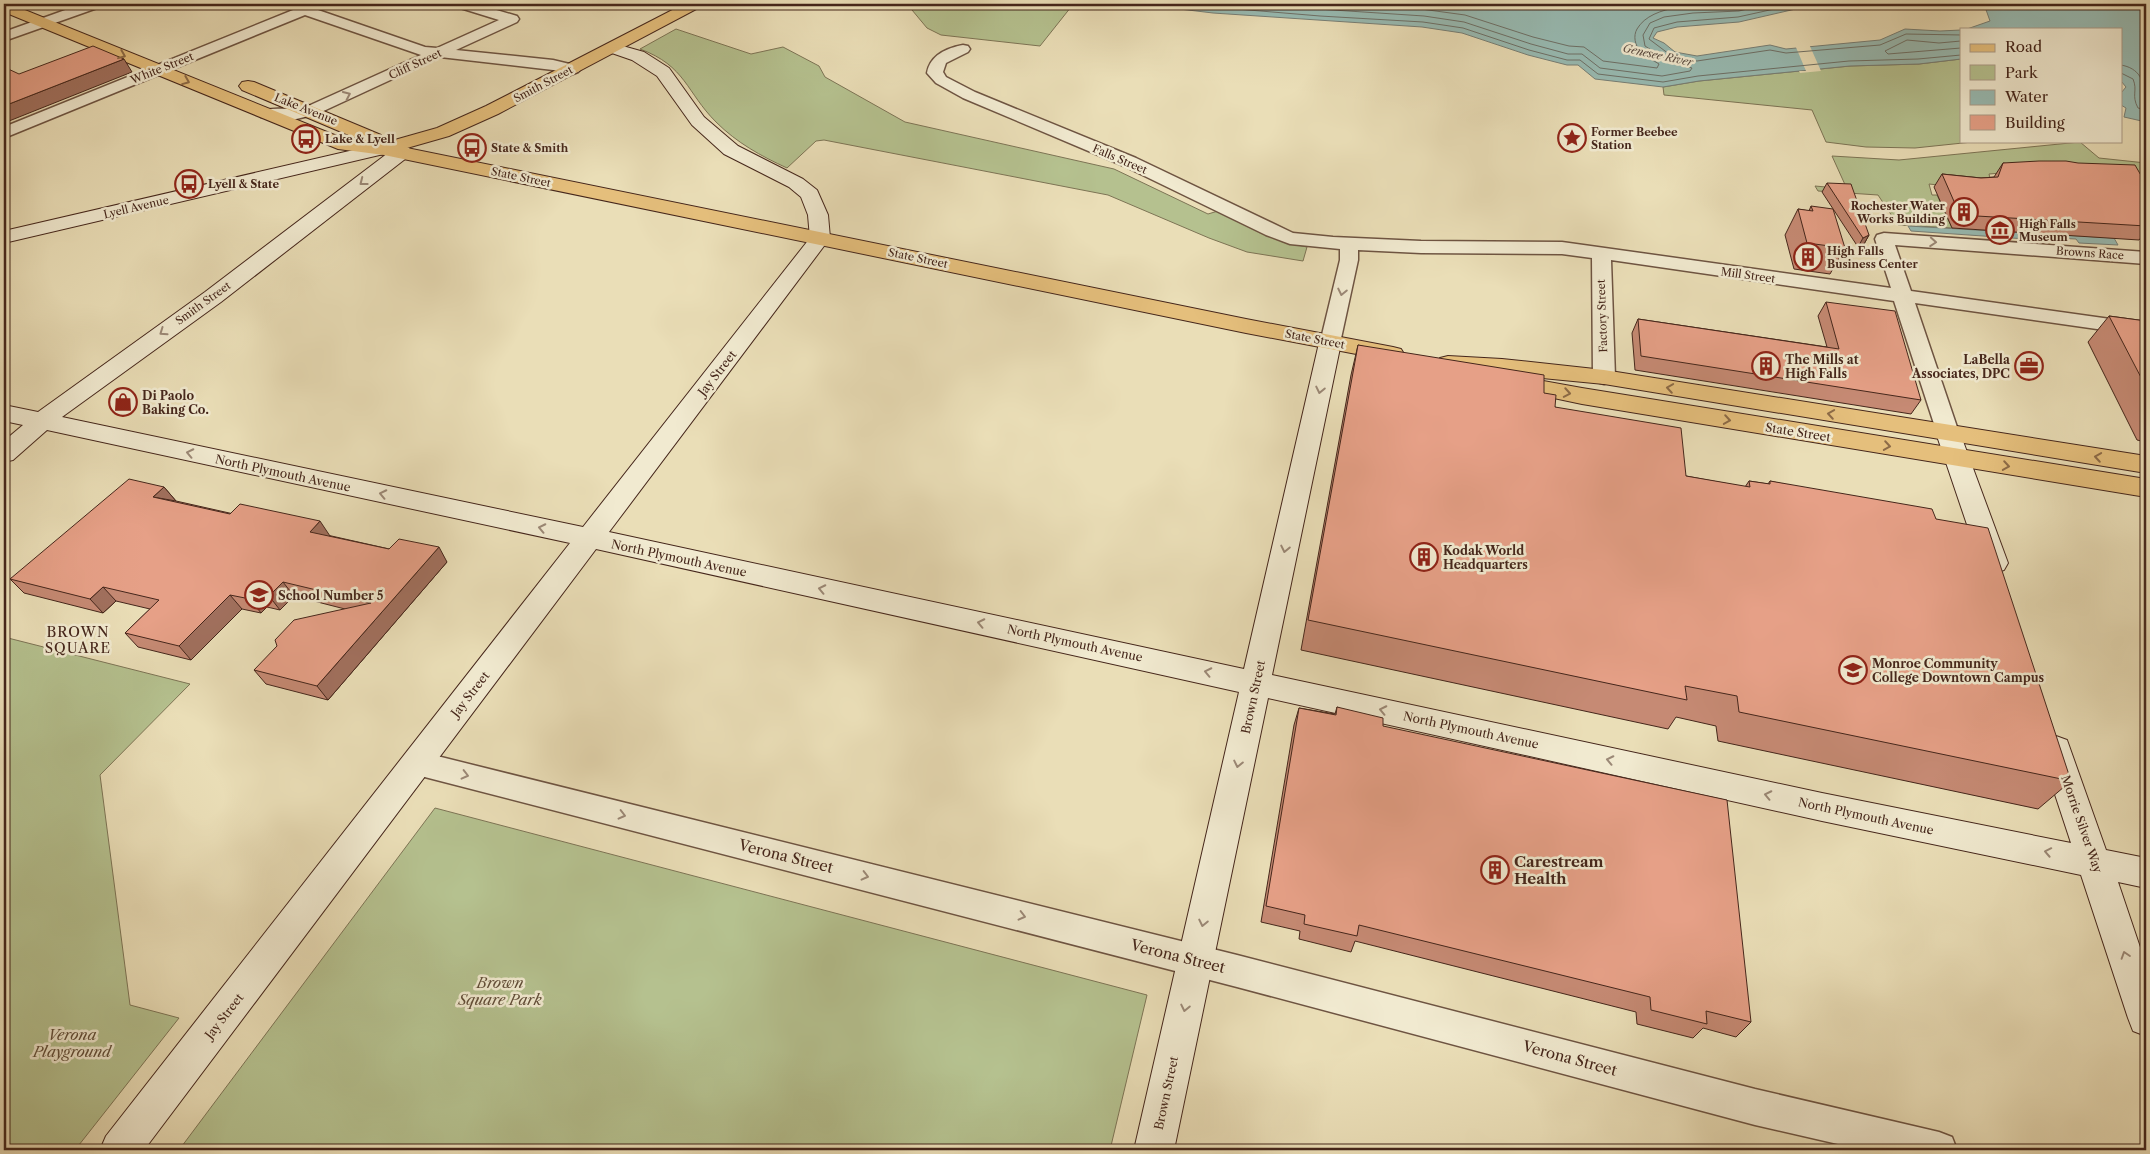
<svg xmlns="http://www.w3.org/2000/svg" width="2150" height="1154" font-family="'Libre Caslon Text',serif">
<style>
.green{fill:#b5c18f;stroke:#7d7455}
.water{fill:#98bbb3;stroke:#777f76}
.pier{fill:#eadeb7}
.lines{fill:none;stroke-linecap:round;stroke-linejoin:round}
.shore{stroke:#6e7067;stroke-width:1}
.street-casing{stroke:#6e5442;stroke-width:3}
.secondary-casing{stroke:#45261b;stroke-width:2}
.primary-casing{stroke:#45261b;stroke-width:2}
.street{fill:#f1ead0;fill-rule:evenodd}
.secondary{fill:#f1ead0;fill-rule:evenodd}
.primary{fill:#e5bf7c;fill-rule:evenodd}
.wall{fill:#c68a74;stroke:#45261b}
.shaded-wall{fill:#a1705e;stroke:#45261b}
.building{fill:#e6a087;stroke:#45261b}
.oneway{stroke:#8d6b47}
.oneway2{stroke:#9b8876}
.labels{text-anchor:middle;dominant-baseline:central;stroke-width:5;stroke-linejoin:round;paint-order:stroke}
.far-water-label{font-size:11px;font-style:italic;fill:#5a4b41;stroke:#f1ead0}
.far-street-label{font-size:11px;fill:#45261b;stroke:#f1ead0}
.far-poi-label{font-size:11px;font-weight:bold;fill:#45261b;stroke:#f1ead0;text-anchor:start}
.poi-label{font-size:12px;font-weight:bold;fill:#45261b;stroke:#f1ead0;text-anchor:start}
.street-label{font-size:12px;fill:#45261b;stroke:#f1ead0}
.neighbourhood-label{font-size:14px;letter-spacing:1px;fill:#45261b;stroke:#f1ead0}
.near-street-label{font-size:15px;fill:#45261b;stroke:#f1ead0}
.near-poi-label{font-size:15px;font-weight:bold;fill:#45261b;stroke:#f1ead0;text-anchor:start}
.near-park-label{font-size:15px;font-style:italic;fill:#614d38;stroke:#f1ead0}
</style>
<rect width="100%" height="100%" fill="#eadeb7"/>
<filter id="stains"><feTurbulence type="fractalNoise" baseFrequency=".004" numOctaves="4"/><feColorMatrix values="0 0 0 0 .2 0 0 0 0 .09 0 0 0 0 .02 0 0 0 .5 -.17"/></filter>
<radialGradient id="worn" r=".72"><stop offset=".6" stop-color="#630" stop-opacity="0"/><stop offset="1" stop-color="#630" stop-opacity=".3"/></radialGradient>
<path class="green" d="M907 4H1026L1071 7 1040 46 941 35 927 28Z
M676 29 751 54 783 47 819 66 825 77 905 122 1114 169 1208 214 1218 211 1283 242 1307 247 1303 261 1247 252 1209 238 1108 195 824 140 816 141 787 168C761 156 737 143 716 122 686 92 686 66 640 49Z
M1961 59V141H1982L1915 148 1866 147 1826 142 1812 110 1664 95 1663 87 1699 81 1850 66 1919 64Z
M2080 142 2099 158 2146 163V175L2044 170 1989 174 1992 186 1976 189 1929 184 1932 195H1937L1952 228 1898 225 1878 195 1818 191 1815 186 1847 189 1832 156 1899 160Z
M4 637 190 684 100 775 130 1005 179 1018 75 1150H4Z
M435 808 1147 995 1110 1150H179Z"/>
<path class="water" d="M1138 4H1806L1800 8 1739 22 1677 27 1657 32 1653 38 1664 43 1675 52 1697 56 1770 45 1786 49 1880 40 1905 29 1940 31 1961 30V59L1919 64 1850 66 1699 81 1663 87 1595 79 1578 65H1567L1528 55 1462 33 1422 27 1213 13Z
M1984 4H2146V122L2124 117 2126 108 2121 105V93L2126 87 2121 81V29H1967L1990 21Z
M1908 226 2114 238 2118 245 2079 243 2076 239 2054 238 2055 241 1911 231Z"/>
<path class="pier" d="M1809 44 1821 71 1800 73 1799 71H1806L1795 45Z"/>
<g class="lines">
<path class="shore" d="M1177 4 1320 16 1423 22 1463 28 1529 50 1567 60H1580L1598 74 1663 82 1698 76 1849 61 1918 59 1961 55
M1242 4 1424 16 1464 22 1531 44 1568 54H1582L1600 68 1662 76 1690 71 1692 68 1670 62 1645 46 1643 35 1650 23 1664 17 1693 13 1739 11 1767 4
M1346 4 1399 6 1465 15 1533 37 1569 46 1584 47 1603 61 1657 68 1659 64C1653 60 1645 57 1640 51 1635 45 1633 36 1637 29 1652 3 1703 5 1730 4
M1797 4 1738 17 1677 22 1654 28 1649 39 1673 57 1697 61 1770 50 1786 53 1880 45 1906 34 1961 35
M1961 41 1939 43 1907 40 1885 51 1888 54 1961 48
M2121 65C2139 68 2146 81 2142 98L2146 103
M2121 73 2133 79C2138 91 2131 95 2138 108L2146 110"/>
<defs>
<path id="street" d="M82 4H102L100 7 4 41V32Z
M308 4H327L325 7 318 10 425 47 437 48 499 20 457 7 455 4H476L517 16 519 19 517 22 456 50 553 60 578 66 581 69 578 72 573 74 553 70 440 57 317 114 292 120 261 117 259 114 261 111C276 107 291 110 306 107L421 55 305 15 4 138V127Z
M963 45 968 46 970 49 968 52 946 63 943 72 946 77 975 92 1136 158 1293 233 1333 237 1421 241 1562 242 1891 288 1875 239 1877 235 1884 233 2146 252V264L1895 245 1911 291 2146 324V336L1915 303 1959 433 1956 438 1948 440 1940 438 1937 433 1894 301 1611 260 1615 377 1611 382 1604 384 1597 382 1593 377 1592 258 1562 254 1421 253 1358 250V260L1340 343 1337 347 1330 349 1323 347 1320 343 1340 260V249L1290 244 1266 235 1124 166 963 98 936 83 927 73C930 55 947 48 963 45Z
M417 751 1237 955 1755 1089 1939 1132 1952 1137 1957 1150H1864L1755 1125 1237 987 417 775 407 772 403 763 407 754Z"/>
<path id="secondary" d="M612 43 644 52 669 68 704 117 738 146 803 179 817 190 828 215 830 238 609 532 1244 669 1319 343 1322 338 1330 336 1338 338 1341 343 1272 675 1822 793 2071 843 2040 749 2045 740 2056 736 2067 740 2106 850 2146 858V888L2118 882 2146 965V1036L2133 1031 2128 1018 2081 875 1822 821 1268 698 1174 1150H1134L1239 692 596 549 144 1150H100L106 1136 570 543 47 430 13 460 4 462V441L23 425 4 421V405L38 412 205 292 388 153 4 243V231L384 143 391 145 392 151 402 146 409 148 411 152 409 156 221 302 62 417 583 527 810 238 808 215 801 197 789 187 724 154 692 125 657 76 632 60 606 51 604 48 606 45Z
M1948 425 1957 427 1960 433 2008 563 2004 570 1994 573 1984 570 1980 563 1936 433 1939 427Z"/>
<path id="primary" d="M4 4H10L332 134 348 140 365 142 242 90 239 86 242 82 248 81 254 82 381 135 384 139 381 143H384L437 128 486 106 684 4H703L700 7 498 114 449 136 407 148 1246 319 1393 347 1401 349 1404 354 1401 359 1393 361 1246 333 384 155 338 149 4 12Z
M1448 356 1502 359 1604 370 2146 456V473L1604 384 1440 368 1437 363 1440 358Z
M1515 376 1582 388 2146 479V497L1582 404 1507 388 1503 383 1507 378Z"/>
</defs>
<use href="#street" class="street-casing"/>
<use href="#secondary" class="secondary-casing"/>
<use href="#primary" class="primary-casing"/>
<use href="#street" class="street"/>
<use href="#secondary" class="secondary"/>
<use href="#primary" class="primary"/>
</g>
<path class="wall" d="M2003 163 2146 184V235L2144 234 2139 240 1952 228 1934 187 1942 174 1981 178 1994 177Z
M1827 183 1869 235 1864 244 1858 247 1822 192Z
M1811 206 1845 248 1830 274 1794 269 1785 235 1798 209 1809 211Z
M1826 302 1921 400 1911 414 1635 370 1632 333 1638 319 1827 347 1818 316Z
M2109 316 2146 321V442L2137 440 2088 342Z
M1358 345 1544 393 1555 407 1686 476 1745 487 1749 481 1768 484 1770 481 1936 519 2071 781 2038 809 1718 741 1716 726 1676 717 1668 729 1301 650 1351 375Z
M164 487 176 501 447 562 328 700 266 684 254 670 345 609 294 596 280 610 267 607 261 613 242 609 191 660 138 647 125 633 150 609 116 601 103 613 24 593 10 579Z
M1337 707 1383 726 1751 1022 1736 1037 1703 1028 1693 1038 1637 1024 1636 1012 1355 941 1351 952 1299 939 1300 931 1261 922 1294 725 1299 708 1335 714Z"/>
<path class="shaded-wall" d="M124 59 132 72 4 123V106Z
M1869 235 1864 244 1858 247 1863 238Z
M164 487 176 501 153 497Z
M320 521 330 536 320 546 310 532Z
M439 547 447 562 328 700 317 686Z
M283 582 294 596 280 610 269 596Z
M103 587 116 601 103 613 90 599Z
M256 593 267 607 261 613 250 599Z
M230 595 242 609 191 660 179 646Z"/>
<path class="building" d="M93 46 124 59 4 106V67L19 74Z
M2039 161H2066L2078 163 2135 165 2146 184V226L1960 215 1942 174 1981 178 1998 177 2003 163Z
M1827 183 1851 184 1869 235 1863 238Z
M1811 206 1833 209 1845 248 1807 243 1798 209 1813 211Z
M1826 302 1895 311 1921 400 1641 356 1638 319 1839 349Z
M2109 316 2146 321V387Z
M1358 345 1544 375V393L1556 395 1555 407 1681 428 1686 476 1750 487 1749 481 1770 484V481L1932 509 1936 519 1988 528 2071 781 1739 712 1737 696 1685 686 1687 700 1308 620Z
M129 479 164 487 153 497 230 514 240 504 320 521 310 532 389 549 399 539 439 547 317 686 254 670 277 646 275 640 294 620 371 603 283 582 269 596 256 593 250 599 230 595 179 646 125 633 159 600 103 587 90 599 10 579Z
M1337 707 1383 718V726L1727 800 1751 1022 1706 1011 1707 1024 1651 1010 1650 997 1359 925 1357 936 1304 924 1305 915 1266 906 1299 708 1336 715Z"/>
<defs><path id="oneway-chevron" d="M-2-3.5L2.5 0L-2 3.5" fill="none" stroke-width="1.6" stroke-linecap="round" stroke-linejoin="round" transform="scale(1.25)"/></defs>
<g class="oneway">
<use href="#oneway-chevron" transform="translate(122 55) rotate(22)"/>
<use href="#oneway-chevron" transform="translate(186 81) rotate(22)"/>
<use href="#oneway-chevron" transform="translate(1670 388) rotate(-171)"/>
<use href="#oneway-chevron" transform="translate(1567 393) rotate(10)"/>
<use href="#oneway-chevron" transform="translate(1831 414) rotate(-171)"/>
<use href="#oneway-chevron" transform="translate(1727 420) rotate(9)"/>
<use href="#oneway-chevron" transform="translate(1887 446) rotate(9)"/>
<use href="#oneway-chevron" transform="translate(2098 457) rotate(-171)"/>
<use href="#oneway-chevron" transform="translate(2006 466) rotate(9)"/>
</g>
<g class="oneway2">
<use href="#oneway-chevron" transform="translate(347 95) rotate(-25)"/>
<use href="#oneway-chevron" transform="translate(363 182) rotate(142)"/>
<use href="#oneway-chevron" transform="translate(1933 242) rotate(4)"/>
<use href="#oneway-chevron" transform="translate(1342 292) rotate(102)"/>
<use href="#oneway-chevron" transform="translate(163 332) rotate(145)"/>
<use href="#oneway-chevron" transform="translate(1320 390) rotate(102)"/>
<use href="#oneway-chevron" transform="translate(190 453) rotate(-168)"/>
<use href="#oneway-chevron" transform="translate(383 494) rotate(-168)"/>
<use href="#oneway-chevron" transform="translate(542 528) rotate(-168)"/>
<use href="#oneway-chevron" transform="translate(1285 549) rotate(102)"/>
<use href="#oneway-chevron" transform="translate(822 589) rotate(-168)"/>
<use href="#oneway-chevron" transform="translate(981 623) rotate(-168)"/>
<use href="#oneway-chevron" transform="translate(1208 672) rotate(-168)"/>
<use href="#oneway-chevron" transform="translate(1383 710) rotate(-168)"/>
<use href="#oneway-chevron" transform="translate(1610 760) rotate(-168)"/>
<use href="#oneway-chevron" transform="translate(1238 764) rotate(102)"/>
<use href="#oneway-chevron" transform="translate(465 775) rotate(14)"/>
<use href="#oneway-chevron" transform="translate(1768 795) rotate(-168)"/>
<use href="#oneway-chevron" transform="translate(622 815) rotate(14)"/>
<use href="#oneway-chevron" transform="translate(2048 852) rotate(-169)"/>
<use href="#oneway-chevron" transform="translate(865 876) rotate(14)"/>
<use href="#oneway-chevron" transform="translate(1022 916) rotate(14)"/>
<use href="#oneway-chevron" transform="translate(1203 923) rotate(102)"/>
<use href="#oneway-chevron" transform="translate(2125 955) rotate(-108)"/>
<use href="#oneway-chevron" transform="translate(1185 1008) rotate(102)"/>
</g>
<defs>
<symbol id="sight-ring" viewBox="-11 -11 22 22"><circle r="9.5" fill="#f1ead0" stroke="#8f2418" stroke-width="1.5"/><path d="M0-6L1.8-2.2L6-1.7L2.9 1.2L3.7 5.4L0 3.3L-3.7 5.4L-2.9 1.2L-6-1.7L-1.8-2.2Z" fill="#8f2418"/></symbol>
<symbol id="bus-ring" viewBox="-11 -11 22 22"><circle r="9.5" fill="#f1ead0" stroke="#8f2418" stroke-width="1.5"/><path d="M-5-6H5V4H4V6H2V4H-2V6H-4V4H-5ZM-3.5-4V0h7V-4ZM-3.5 1.2v1.5H-2V1.2ZM2 1.2v1.5H3.5V1.2Z" fill="#8f2418"/></symbol>
<symbol id="building-ring" viewBox="-11 -11 22 22"><circle r="9.5" fill="#f1ead0" stroke="#8f2418" stroke-width="1.5"/><path d="M-4-6H4V6H1V3H-1V6H-4ZM-2.5-4.3h1.7v1.8h-1.7ZM.8-4.3h1.7v1.8H.8ZM-2.5-1h1.7V.8h-1.7ZM.8-1h1.7V.8H.8Z" fill="#8f2418"/></symbol>
<symbol id="museum-ring" viewBox="-11 -11 22 22"><circle r="9.5" fill="#f1ead0" stroke="#8f2418" stroke-width="1.5"/><path d="M0-6L6-3V-2H-6V-3ZM-5-1h2V3h-2ZM-1-1h2V3h-2ZM3-1h2V3H3ZM-6 4H6V6H-6Z" fill="#8f2418"/></symbol>
<symbol id="office-ring" viewBox="-11 -11 22 22"><circle r="9.5" fill="#f1ead0" stroke="#8f2418" stroke-width="1.5"/><path d="M-6-3h4V-5.5h4V-3h4V5H-6ZM-1-4.5V-3h2v-1.5ZM-6 0V1H6V0Z" fill="#8f2418"/></symbol>
<symbol id="shop-ring" viewBox="-11 -11 22 22"><circle r="9.5" fill="#f1ead0" stroke="#8f2418" stroke-width="1.5"/><path d="M-5-2.5h2.3a2.7 3.5 0 0 1 5.4 0H5L5.5 6h-11ZM-1.5-2.5h3a1.5 2.3 0 0 0-3 0Z" fill="#8f2418"/></symbol>
<symbol id="school-ring" viewBox="-11 -11 22 22"><circle r="9.5" fill="#f1ead0" stroke="#8f2418" stroke-width="1.5"/><path d="M0-5L7-2L0 1L-7-2ZM-4 1L0 2.5L4 1V4Q0 6-4 4Z" fill="#8f2418"/></symbol>
<symbol id="university-ring" viewBox="-11 -11 22 22"><circle r="9.5" fill="#f1ead0" stroke="#8f2418" stroke-width="1.5"/><path d="M0-5L7-2L0 1L-7-2ZM-4 1L0 2.5L4 1V4Q0 6-4 4Z" fill="#8f2418"/></symbol>
</defs>
<g fill-rule="evenodd">
<use href="#sight-ring" x="1556" y="122" width="32" height="32"/>
<use href="#bus-ring" x="290" y="123" width="32" height="32"/>
<use href="#bus-ring" x="456" y="132" width="32" height="32"/>
<use href="#bus-ring" x="173" y="168" width="32" height="32"/>
<use href="#building-ring" x="1948" y="196" width="32" height="32"/>
<use href="#museum-ring" x="1984" y="214" width="32" height="32"/>
<use href="#building-ring" x="1792" y="241" width="32" height="32"/>
<use href="#building-ring" x="1750" y="350" width="32" height="32"/>
<use href="#office-ring" x="2013" y="350" width="32" height="32"/>
<use href="#shop-ring" x="107" y="386" width="32" height="32"/>
<use href="#building-ring" x="1408" y="541" width="32" height="32"/>
<use href="#school-ring" x="243" y="579" width="32" height="32"/>
<use href="#university-ring" x="1837" y="654" width="32" height="32"/>
<use href="#building-ring" x="1479" y="854" width="32" height="32"/>
</g>
<g class="labels">
<g class="far-water-label">
<text transform="translate(1658 55) rotate(12)">Genesee River</text>
</g>
<g class="far-street-label">
<text transform="translate(415 64) rotate(-25)">Cliff Street</text>
<text transform="translate(162 68) rotate(-22)">White Street</text>
<text transform="translate(543 84) rotate(-28)">Smith Street</text>
<text transform="translate(306 109) rotate(22)">Lake Avenue</text>
<text transform="translate(1120 159) rotate(23)">Falls Street</text>
<text transform="translate(521 177) rotate(12)">State Street</text>
<text transform="translate(136 207) rotate(-13)">Lyell Avenue</text>
<text transform="translate(2090 253) rotate(4)">Browns Race</text>
<text transform="translate(918 258) rotate(12)">State Street</text>
<text transform="translate(1748 275) rotate(8)">Mill Street</text>
<text transform="translate(203 303) rotate(-36)">Smith Street</text>
<text transform="translate(1602 316) rotate(-92)">Factory Street</text>
<text transform="translate(1315 339) rotate(11)">State Street</text>
</g>
<g class="far-poi-label">
<text x="1591" y="132">Former Beebee<tspan x="1591" dy="13">Station</tspan></text>
<text x="325" y="139">Lake &amp; Lyell</text>
<text x="491" y="148">State &amp; Smith</text>
<text x="208" y="184">Lyell &amp; State</text>
<text x="1945" y="206" text-anchor="end">Rochester Water<tspan x="1945" dy="13">Works Building</tspan></text>
<text x="2019" y="224">High Falls<tspan x="2019" dy="13">Museum</tspan></text>
<text x="1827" y="251">High Falls<tspan x="1827" dy="13">Business Center</tspan></text>
</g>
<g class="poi-label">
<text x="1785" y="359">The Mills at<tspan x="1785" dy="14">High Falls</tspan></text>
<text x="2010" y="359" text-anchor="end">LaBella<tspan x="2010" dy="14">Associates, DPC</tspan></text>
<text x="142" y="395">Di Paolo<tspan x="142" dy="14">Baking Co.</tspan></text>
<text x="1443" y="550">Kodak World<tspan x="1443" dy="14">Headquarters</tspan></text>
<text x="278" y="595">School Number 5</text>
<text x="1872" y="663">Monroe Community<tspan x="1872" dy="14">College Downtown Campus</tspan></text>
</g>
<g class="street-label">
<text transform="translate(717 373) rotate(-52)">Jay Street</text>
<text transform="translate(1798 432) rotate(9)">State Street</text>
<text transform="translate(283 473) rotate(12)">North Plymouth Avenue</text>
<text transform="translate(679 558) rotate(12)">North Plymouth Avenue</text>
<text transform="translate(1075 643) rotate(12)">North Plymouth Avenue</text>
<text transform="translate(470 694) rotate(-52)">Jay Street</text>
<text transform="translate(1253 697) rotate(-78)">Brown Street</text>
<text transform="translate(1471 730) rotate(12)">North Plymouth Avenue</text>
<text transform="translate(1866 816) rotate(12)">North Plymouth Avenue</text>
<text transform="translate(2082 824) rotate(71)">Morrie Silver Way</text>
<text transform="translate(224 1016) rotate(-52)">Jay Street</text>
<text transform="translate(1166 1093) rotate(-78)">Brown Street</text>
</g>
<g class="neighbourhood-label">
<text x="78" y="632">BROWN<tspan x="78" dy="16">SQUARE</tspan></text>
</g>
<g class="near-street-label">
<text transform="translate(786 856) rotate(14)">Verona Street</text>
<text transform="translate(1178 956) rotate(14)">Verona Street</text>
<text transform="translate(1570 1058) rotate(15)">Verona Street</text>
</g>
<g class="near-poi-label">
<text x="1514" y="861">Carestream<tspan x="1514" dy="17">Health</tspan></text>
</g>
<g class="near-park-label">
<text x="500" y="982">Brown<tspan x="500" dy="17">Square Park</tspan></text>
<text x="72" y="1034">Verona<tspan x="72" dy="17">Playground</tspan></text>
</g>
</g>
<rect width="2150" height="1154" fill="none" stroke="#eadeb7" stroke-width="20"/>
<rect x="5" y="5" width="2140" height="1144" fill="none" stroke="#45261b" stroke-width="2.5"/>
<rect x="10" y="10" width="2130" height="1134" fill="none" stroke="#45261b"/>
<rect x="1960" y="28" width="162" height="115" fill="#f1ead0" stroke="#ac9c88"/>
<rect x="1970" y="44" width="25" height="8" fill="#e5bf7c" stroke="#ac9c88"/>
<text x="2005" y="52" font-size="15" fill="#45261b">Road</text>
<rect x="1970" y="65" width="25" height="15" fill="#b5c18f" stroke="#ac9c88"/>
<text x="2005" y="78" font-size="15" fill="#45261b">Park</text>
<rect x="1970" y="90" width="25" height="15" fill="#98bbb3" stroke="#ac9c88"/>
<text x="2005" y="102" font-size="15" fill="#45261b">Water</text>
<rect x="1970" y="115" width="25" height="15" fill="#e6a087" stroke="#ac9c88"/>
<text x="2005" y="128" font-size="15" fill="#45261b">Building</text>
<rect width="100%" height="100%" filter="url(#stains)"/>
<rect width="100%" height="100%" fill="url(#worn)"/>
</svg>
